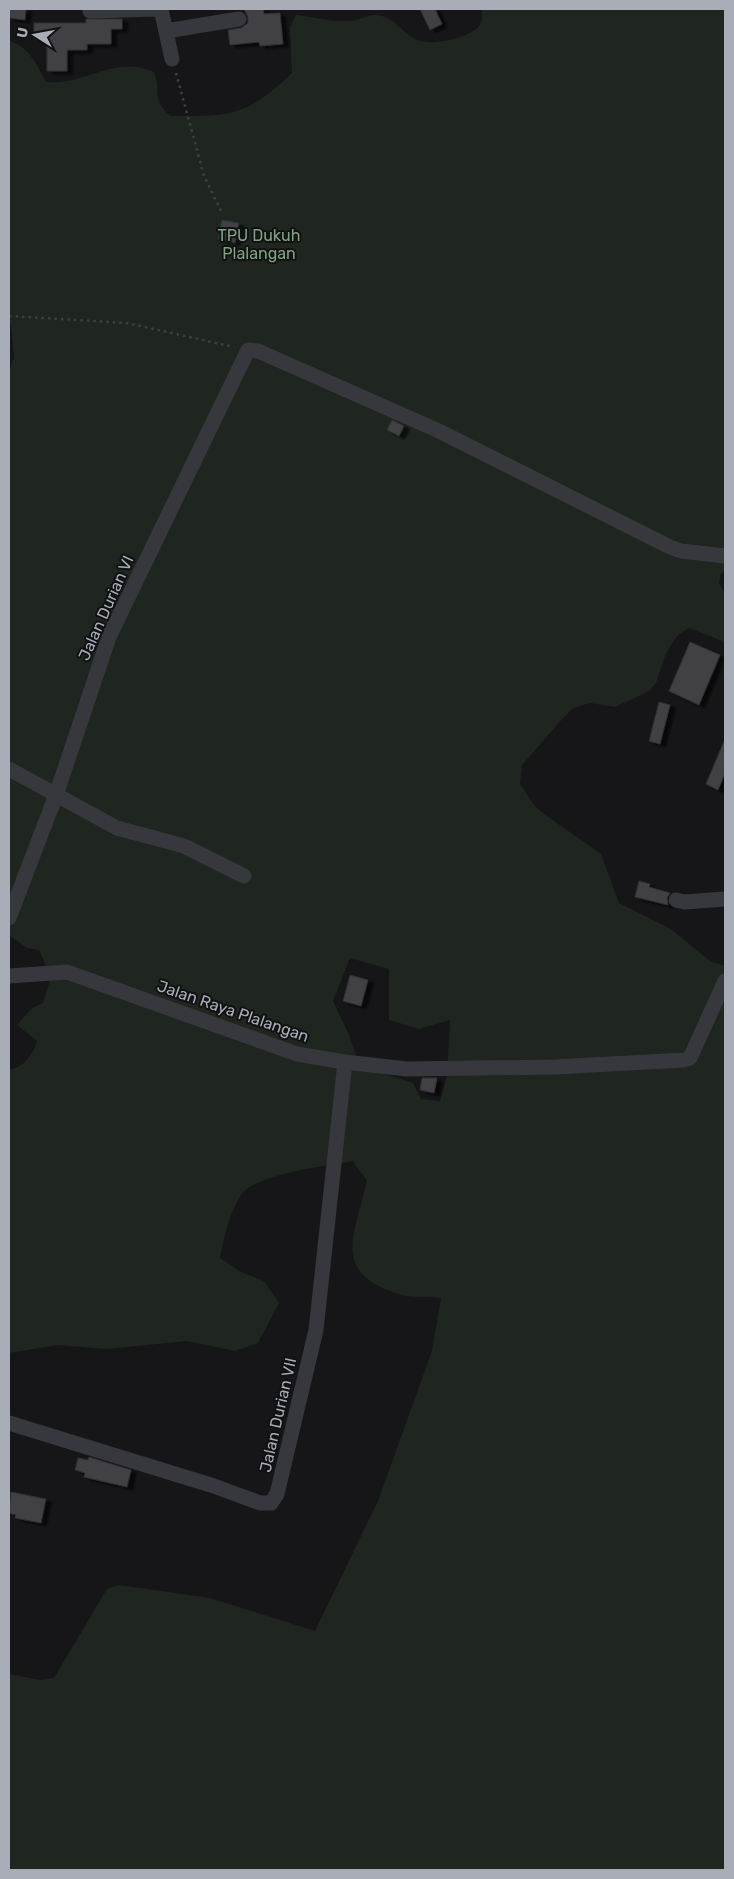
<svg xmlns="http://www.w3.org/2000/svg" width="734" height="1879" font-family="Rubik,sans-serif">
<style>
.green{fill:#1e261f;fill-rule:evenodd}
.building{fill:#404145;stroke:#303034;filter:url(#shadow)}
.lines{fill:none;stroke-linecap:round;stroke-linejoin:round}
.path{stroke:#3d3f44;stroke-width:2.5;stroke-dasharray:2.5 4;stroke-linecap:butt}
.minor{stroke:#37383d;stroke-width:15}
.labels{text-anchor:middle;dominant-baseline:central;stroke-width:4;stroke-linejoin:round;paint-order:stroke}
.park-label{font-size:16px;fill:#7fa381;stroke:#111113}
.street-label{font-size:16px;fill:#a8adb8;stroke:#111113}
</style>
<defs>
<filter id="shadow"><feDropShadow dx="5.5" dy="3" stdDeviation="1" flood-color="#0009"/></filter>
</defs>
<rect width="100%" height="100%" fill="#161618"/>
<path class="green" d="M482 9H725V570L721 574 719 583 725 594V642L689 628 678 635 671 645 665 656 656 683 649 691 615 707 590 703 573 708 564 717 522 765 520 784 534 805 544 814 601 854 619 903 671 929 710 961 725 966V1870H9V1674L41 1680 54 1678 107 1589 119 1585 210 1598 315 1631 378 1501 432 1351 441 1298C429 1296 413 1298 402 1295 330 1274 354 1237 367 1181L353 1161C329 1165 253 1175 241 1195 229 1214 224 1237 220 1258L241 1272 264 1281 279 1303 258 1343 235 1351 187 1341 107 1349 57 1345 9 1353V1070C24 1067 33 1055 37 1041L17 1025 32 1008 43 1003 51 977 39 950 27 948 9 935V371L14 357 11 324H9V41C29 46 37 65 46 82 85 86 114 54 154 72 162 93 151 98 170 116 231 116 246 117 292 73L290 27 296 15C313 17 332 22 350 21 358 21 366 15 375 15 398 16 402 37 421 41 435 45 468 38 478 27 483 22 482 15 482 9ZM350 958 389 969V1020L419 1029 450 1020 447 1076 440 1101 421 1099 413 1083 360 1066 349 1035 333 1001Z"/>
<path class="building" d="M9 9H26L25 20 9 18Z
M244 9H263L264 14 280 13 283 44 260 46 259 42 230 45 228 30 241 28 248 23V17Z
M420 9H435L442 24 430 30Z
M86 19H122V29H111V44H87V50H67V71H47V39H34V23H86Z
M222 220 239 223 235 243 218 239Z
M392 420 404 426 399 436 387 430Z
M690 642 720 655 699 705 669 691Z
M659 702 670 705 660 744 649 741Z
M725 739V773L718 790 706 784Z
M639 881 650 884 649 887 670 893 667 898 668 905 635 897Z
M350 975 368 980 361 1006 343 1001Z
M422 1078H437L434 1093 420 1090Z
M89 1457 131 1470 127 1487 84 1477 85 1473 75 1470 78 1458 88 1460Z
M11 1492 46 1499 41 1523 15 1518 16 1515 9 1513Z"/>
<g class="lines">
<path class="path" d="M176 73 204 176 221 211
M9 316 127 323 234 347"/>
<path class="minor" d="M161 9 172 59
M90 11 155 9
M166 31 239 19
M9 769 117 828 184 846 244 876
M676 900 684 902 725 899
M9 918 56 795 109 637 248 350 258 351 439 431 670 547 681 551 725 556
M9 976 67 972 297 1054 345 1062 407 1069 555 1067 684 1060 690 1058 725 981
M9 1423 214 1486 260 1503H271L277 1494 316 1330 345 1062"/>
</g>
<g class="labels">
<g class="park-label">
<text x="259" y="235">TPU Dukuh<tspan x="259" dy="18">Plalangan</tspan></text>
</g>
<g class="street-label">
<text transform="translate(106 608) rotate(-66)">Jalan Durian VI</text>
<text transform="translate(233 1011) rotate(19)">Jalan Raya Plalangan</text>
<text transform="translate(278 1415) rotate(-77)">Jalan Durian VII</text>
</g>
</g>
<rect width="734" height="1879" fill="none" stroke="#a8adb8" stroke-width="20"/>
<g transform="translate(35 35) rotate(281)" stroke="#111113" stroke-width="4" paint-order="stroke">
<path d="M0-4L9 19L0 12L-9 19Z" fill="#a8adb8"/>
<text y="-8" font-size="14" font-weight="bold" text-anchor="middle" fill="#a8adb8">U</text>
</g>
</svg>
